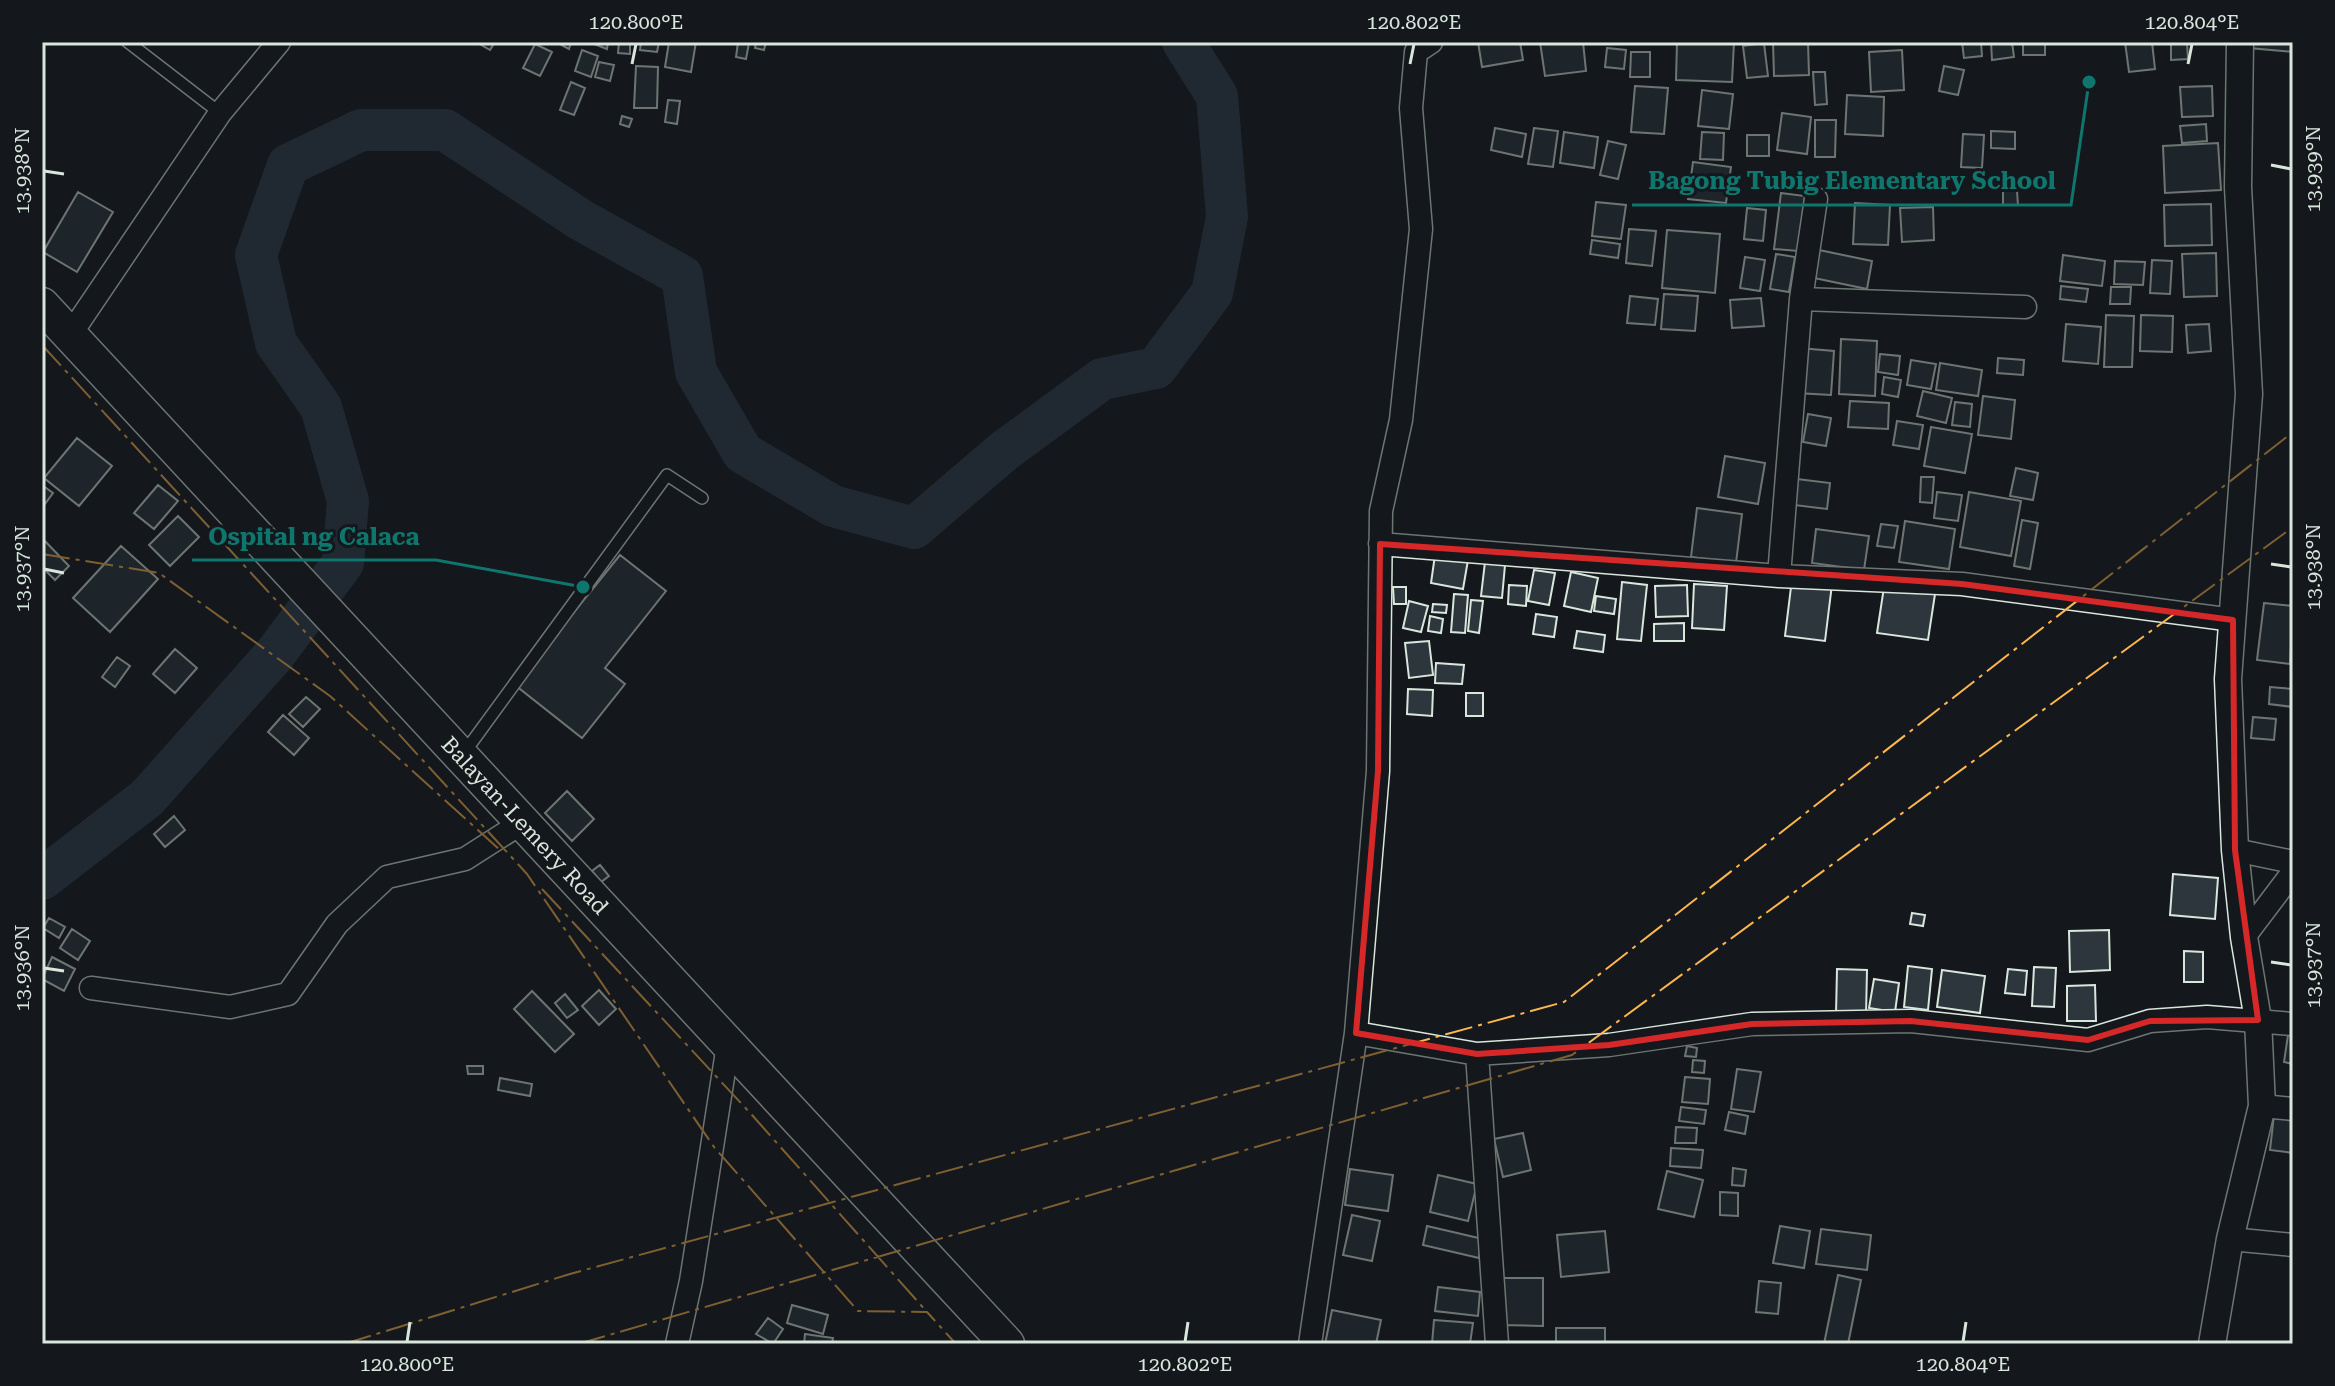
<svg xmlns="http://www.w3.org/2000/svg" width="2335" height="1386" font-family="'Roboto Serif',serif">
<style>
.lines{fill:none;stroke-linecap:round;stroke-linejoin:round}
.river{stroke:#2f3f4d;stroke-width:42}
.building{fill:#2c363c;stroke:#d8e6dc;stroke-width:2}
.service-casing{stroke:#d8e6dc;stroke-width:14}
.minor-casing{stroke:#d8e6dc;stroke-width:25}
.tertiary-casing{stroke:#d8e6dc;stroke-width:29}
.primary-casing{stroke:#d8e6dc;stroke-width:37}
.service{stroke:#14181c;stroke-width:11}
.minor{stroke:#14181c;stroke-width:22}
.tertiary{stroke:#14181c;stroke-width:26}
.primary{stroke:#14181c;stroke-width:34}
.power{stroke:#ffb74d;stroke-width:2;stroke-dasharray:28 6 4 6;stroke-linecap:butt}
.marked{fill:none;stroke:#d62828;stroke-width:6;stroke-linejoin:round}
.ticks{fill:none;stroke:#d8e6dc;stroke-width:3}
.labels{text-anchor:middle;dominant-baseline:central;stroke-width:6;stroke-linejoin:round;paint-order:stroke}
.street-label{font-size:22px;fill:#d8e6dc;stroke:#14181c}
.leader{fill:none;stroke:#0f766e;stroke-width:3}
.callout-dot{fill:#0f766e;stroke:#14181c;stroke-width:3}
.callout-label{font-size:24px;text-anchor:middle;font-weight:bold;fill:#0f766e;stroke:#14181c;stroke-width:6;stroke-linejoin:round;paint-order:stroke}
.neatline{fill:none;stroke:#d8e6dc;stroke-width:3}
.ticks-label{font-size:20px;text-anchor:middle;fill:#d8e6dc}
</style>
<rect width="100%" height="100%" fill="#14181c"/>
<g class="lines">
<path class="river" d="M42 879 147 798 275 654 343 563 348 501 321 407 276 343 256 255 288 165 361 130H445L581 220 682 276 696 372 743 453 833 506 914 528 1004 451 1102 379 1156 368 1212 293 1227 217 1217 96 1183 42"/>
</g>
<path class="building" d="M476 42H495L490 50Z
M556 42H571L569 49Z
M589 42H608L607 49Z
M619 42H630V54L618 53Z
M641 42H659L657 52 640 50Z
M669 42H696L691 72 665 67Z
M738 42 749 43 746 59 736 57Z
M756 42H766L764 50 755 48Z
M1478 42H1520L1523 60 1482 67Z
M1540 42H1583L1586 71 1545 76Z
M1677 42H1734L1732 82 1676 80Z
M1773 42H1808L1809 75 1774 76Z
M1962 42H1981L1982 56 1964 58Z
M1991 42H2012L2014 57 1992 60Z
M2023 42H2045V55H2023Z
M2125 42H2152L2155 69 2129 72Z
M2250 42H2293V52L2249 48Z
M1764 43 1768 76 1747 78 1743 46Z
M2187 43 2188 59 2171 60V44Z
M535 44 552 52 540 76 523 68Z
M1607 48 1626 50 1624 69 1605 67Z
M582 50 598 56 591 77 575 71Z
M1902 50 1904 90 1871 92 1869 52Z
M1631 52H1650V77H1630Z
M599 62 614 65 610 81 595 77Z
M636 66 658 67 657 108H634Z
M1944 66 1964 70 1958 95 1939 91Z
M1813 72H1825L1827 104 1815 105Z
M571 82 585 88 574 115 560 110Z
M1635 86 1668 88 1664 134 1631 132Z
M2212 86 2213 116 2182 117 2180 87Z
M1702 90 1733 94 1729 129 1698 126Z
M1847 95 1884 97 1883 136 1845 134Z
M668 100 680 101 677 124 665 122Z
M1782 113 1811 117 1807 154 1777 150Z
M622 116 632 119 629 127 620 124Z
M1815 120H1836L1835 157H1815Z
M2206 124 2207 141 2182 143 2180 126Z
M1495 128 1526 134 1522 157 1491 150Z
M1534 128 1558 131 1553 167 1528 164Z
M1991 131 2015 132V149L1991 148Z
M1564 132 1598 137 1594 168 1560 163Z
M1702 132 1724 133 1723 160 1700 159Z
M1963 134 1984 135 1982 168 1961 167Z
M1747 135H1769V156H1747Z
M1608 141 1626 145 1618 179 1600 175Z
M2218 143 2221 190 2165 193 2163 146Z
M1693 162 1731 167 1726 203 1688 199Z
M2003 190 2017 191 2018 205H2003Z
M78 192 113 212 77 272 43 252Z
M1781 193 1805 196 1798 251 1774 249Z
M1596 202 1626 205 1621 239 1592 236Z
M1855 203 1890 205 1888 245 1853 244Z
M2211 204 2212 245 2165 246 2164 205Z
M1933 207 1934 240 1902 242 1900 208Z
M1747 208 1766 210 1763 241 1744 239Z
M1629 229 1656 231 1652 266 1626 263Z
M1667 230 1720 234 1715 293 1662 288Z
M1592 240 1620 244 1618 258 1590 254Z
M1819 250 1872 261 1867 289 1814 278Z
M2216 253 2217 296 2184 297 2182 254Z
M1776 254 1795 257 1789 292 1770 289Z
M2063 255 2105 261 2102 286 2060 281Z
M1745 257 1765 260 1760 291 1740 288Z
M2152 260 2172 261 2170 294 2150 293Z
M2115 261 2145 262 2143 285 2114 284Z
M2061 286 2088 289 2086 302 2060 299Z
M2111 287H2131L2130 304H2110Z
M1664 294 1698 296 1695 331 1661 329Z
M1630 296 1658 299 1655 325 1627 323Z
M1761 298 1764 326 1732 328 1730 300Z
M2106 315 2134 316 2132 367H2104Z
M2141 315 2173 316 2172 352 2140 351Z
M2066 324 2101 327 2098 364 2063 361Z
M2209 324 2211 351 2188 353 2186 325Z
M1841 339 1877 341 1875 396 1839 394Z
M1799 348 1834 351 1831 395 1796 393Z
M1880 354 1900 356 1898 375 1878 372Z
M1998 358 2024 360 2023 375 1997 373Z
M1911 360 1936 364 1931 389 1907 385Z
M1940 363 1982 370 1978 396 1936 390Z
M1884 377 1901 380 1898 397 1882 394Z
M1923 391 1952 398 1946 423 1917 416Z
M1983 396 2015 400 2011 439 1978 435Z
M1850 401 1889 403 1888 429 1848 427Z
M1955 402 1972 404 1970 427 1952 425Z
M1808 414 1831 418 1826 446 1803 442Z
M1897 421 1923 425 1919 449 1893 445Z
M1931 427 1972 434 1965 473 1924 466Z
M77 438 112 466 79 506 44 478Z
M1725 456 1765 463 1758 504 1718 497Z
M2016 468 2038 473 2033 500 2010 496Z
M1921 477H1934L1932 503 1920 502Z
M1797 479 1830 483 1827 509 1794 505Z
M42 485 53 493 42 508Z
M158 485 178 501 154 529 134 513Z
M1937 492 1962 495 1958 521 1934 518Z
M1969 492 2021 501 2011 556 1960 547Z
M1697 508 1742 514 1736 563 1691 557Z
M178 516 199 537 170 566 149 545Z
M2022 520 2038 523 2030 569 2014 566Z
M1905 521 1955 529 1949 569 1899 562Z
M1881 524 1898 526 1894 548 1877 546Z
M1816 529 1869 536 1864 570 1812 563Z
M42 538 69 566 55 580 42 567Z
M121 546 158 579 110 632 73 598Z
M620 555 666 591 605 668 625 684 582 738 515 685Z
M1435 555 1468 560 1463 589 1431 583Z
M1485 562 1505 565 1502 598 1481 596Z
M1534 570 1555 573 1549 605 1528 601Z
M1571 572 1598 578 1591 612 1564 606Z
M1792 579 1832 584 1825 641 1785 636Z
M1622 582 1647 585 1641 641 1617 639Z
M1694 584 1727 586 1724 630 1692 628Z
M1509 585 1527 586 1526 606 1508 604Z
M1687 585 1688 616 1656 617 1655 586Z
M1393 587H1406V604H1394Z
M1884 587 1935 594 1928 640 1877 633Z
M1454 594 1468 595 1465 633 1451 632Z
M1596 596 1616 599 1614 614 1594 611Z
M1471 600 1483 601 1479 633 1468 631Z
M1409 601 1428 606 1421 632 1403 628Z
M2264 603 2293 606 2290 664 2257 660Z
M1433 604 1447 605 1446 613 1432 612Z
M1536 614 1557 617 1554 637 1533 634Z
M1430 616 1443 619 1441 633 1428 631Z
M1684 623V641H1654V624Z
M1577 631 1605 635 1603 652 1574 648Z
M1429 641 1433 675 1409 678 1405 643Z
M175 649 197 668 175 693 153 674Z
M117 657 130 666 115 687 102 677Z
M1436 663 1464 665 1462 684 1435 683Z
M2270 687 2293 689V707L2269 704Z
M1408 689 1433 690 1432 716 1407 714Z
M1466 693H1483V716H1466Z
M306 697 320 709 303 727 289 714Z
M283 715 309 738 294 755 268 732Z
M2253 717 2276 719 2274 740 2251 738Z
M567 791 594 819 572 841 545 813Z
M174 816 185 830 165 847 154 834Z
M600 865 609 876 601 882 592 871Z
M2173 874 2218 878 2215 919 2170 915Z
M1912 913 1925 915 1923 926 1910 924Z
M49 918 65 927 59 938 43 928Z
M72 929 90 941 78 960 60 948Z
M2109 930 2110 970 2070 972 2069 931Z
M2184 951 2203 952V982H2184Z
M52 957 75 969 64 991 42 979Z
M1908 966 1932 969 1928 1010 1904 1007Z
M2034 967 2056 968 2054 1007 2032 1006Z
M1837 969 1867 970 1866 1015 1836 1014Z
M2008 969 2027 971 2025 995 2005 993Z
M1942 970 1985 976 1980 1013 1937 1007Z
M1874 979 1899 983 1895 1012 1869 1008Z
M2095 985 2096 1021H2067V986Z
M599 990 616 1009 599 1025 582 1006Z
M532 991 574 1034 555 1052 514 1009Z
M565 994 578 1010 567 1018 555 1003Z
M2288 1035H2293V1064L2284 1062Z
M1687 1046 1697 1048 1696 1057 1685 1056Z
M1693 1060 1705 1061 1704 1073 1692 1072Z
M467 1066H483V1074H468Z
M1737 1069 1761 1072 1754 1112 1731 1109Z
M1685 1077 1710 1079 1708 1104 1682 1102Z
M500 1078 532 1084 530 1096 498 1090Z
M1681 1107 1706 1110 1704 1124 1679 1121Z
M1729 1112 1748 1116 1745 1134 1725 1130Z
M2274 1115 2293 1118V1153L2270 1150Z
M1676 1127 1697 1128 1696 1143H1675Z
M1523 1133 1531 1170 1503 1177 1494 1139Z
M1671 1148 1703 1150 1701 1168 1670 1166Z
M1733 1168 1746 1170 1744 1186 1732 1185Z
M1350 1169 1393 1175 1388 1211 1345 1205Z
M1667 1171 1703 1180 1694 1217 1658 1209Z
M1438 1175 1477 1184 1468 1221 1430 1212Z
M1720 1192 1738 1193V1216L1720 1215Z
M1352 1215 1380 1221 1372 1261 1343 1255Z
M1427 1226 1483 1239 1479 1258 1423 1245Z
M1780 1226 1810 1231 1804 1268 1773 1263Z
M1821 1229 1871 1235 1867 1270 1816 1264Z
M1605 1231 1609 1272 1561 1277 1557 1235Z
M1838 1275 1861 1280 1848 1344H1824Z
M1498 1278H1543V1326L1498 1325Z
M1759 1281 1781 1283 1778 1314 1756 1312Z
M1438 1287 1480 1292 1478 1316 1435 1311Z
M792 1305 828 1315 823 1334 787 1323Z
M1332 1310 1381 1320 1376 1344H1325Z
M768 1318 783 1329 773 1344 756 1334Z
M1434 1320 1473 1323 1470 1344H1432Z
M1556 1328H1605V1344H1556Z
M805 1334 833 1338 832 1344H804Z"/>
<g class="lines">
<defs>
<path id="service" d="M128 42 220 113
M464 753 667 475 702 498"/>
<path id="minor" d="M1801 299 2025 307
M70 335 220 113 279 42
M1380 544 1779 576 1962 584 2233 620
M1779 576 1801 299 1816 199
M2235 850 2293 862
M2244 937 2293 872
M91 988 230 1007 288 994 337 924 387 877 465 859 523 822
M1356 1033 1477 1054 1609 1045 1752 1024 1911 1021 2088 1040 2150 1021 2207 1017 2293 1024
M1477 1054 1497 1344
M2262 1106 2293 1109
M2230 1239 2293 1245
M677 1344 691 1281 728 1045
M1310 1344 1356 1033 1378 771 1381 511 1401 420 1421 229 1411 108 1416 52 1431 42"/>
<path id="tertiary" d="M2212 1344 2230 1239 2262 1106 2258 1020 2244 937 2235 850 2228 679 2249 394 2238 187 2240 42"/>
<g id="primary">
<path id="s1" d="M42 305 1007 1344"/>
</g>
</defs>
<use href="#service" class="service-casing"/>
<use href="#minor" class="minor-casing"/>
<use href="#tertiary" class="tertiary-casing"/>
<use href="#primary" class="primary-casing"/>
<use href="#service" class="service"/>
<use href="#minor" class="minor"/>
<use href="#tertiary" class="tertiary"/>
<use href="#primary" class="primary"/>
<path class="power" d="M42 345 527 874 714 1147 858 1311 927 1312 956 1344
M42 554 159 573 330 696 501 851
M542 889 752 1115 927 1312
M344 1344 570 1274 1564 1002 2293 432
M578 1344 1572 1055 2293 527"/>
</g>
<path d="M0 0H2335V1386H0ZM1380 544 1962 584 2233 620 2235 850 2258 1020 2150 1021 2088 1040 1911 1021 1752 1024 1609 1045 1477 1054 1356 1033 1378 771Z" fill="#14181c" fill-opacity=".55" fill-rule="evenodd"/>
<path class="marked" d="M1380 544 1962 584 2233 620 2235 850 2258 1020 2150 1021 2088 1040 1911 1021 1752 1024 1609 1045 1477 1054 1356 1033 1378 771Z"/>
<path class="ticks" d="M632 64 636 44M1410 64 1414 44M2188 64 2192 44M2271 165 2291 169M44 171 64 174M2271 564 2291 567M44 569 64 573M2271 962 2291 965M44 968 64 971M407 1342 410 1322M1185 1342 1188 1322M1963 1342 1966 1322"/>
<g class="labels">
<g class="street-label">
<text stroke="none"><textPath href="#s1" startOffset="710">Balayan-Lemery Road</textPath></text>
</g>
</g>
<path class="leader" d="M2089 82L2071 205H1632M583 587L436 560H192"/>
<g class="callout-dot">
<circle cx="2089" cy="82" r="8"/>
<circle cx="583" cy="587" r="8"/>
</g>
<g class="callout-label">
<text x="1852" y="189">Bagong Tubig Elementary School</text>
<text x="314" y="545">Ospital ng Calaca</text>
</g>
<rect width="2335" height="1386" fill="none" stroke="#14181c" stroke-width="88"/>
<rect x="44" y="44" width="2247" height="1298" class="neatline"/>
<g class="ticks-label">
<text x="636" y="29">120.800°E</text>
<text x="1414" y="29">120.802°E</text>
<text x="2192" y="29">120.804°E</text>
<text transform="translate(2313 169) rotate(-90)" y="7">13.939°N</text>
<text transform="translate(22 171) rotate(-90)" y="7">13.938°N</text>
<text transform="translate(2313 567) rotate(-90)" y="7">13.938°N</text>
<text transform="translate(22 569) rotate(-90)" y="7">13.937°N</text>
<text transform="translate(2313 965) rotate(-90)" y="7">13.937°N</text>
<text transform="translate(22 968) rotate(-90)" y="7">13.936°N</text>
<text x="407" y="1371">120.800°E</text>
<text x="1185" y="1371">120.802°E</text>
<text x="1963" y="1371">120.804°E</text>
</g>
</svg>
